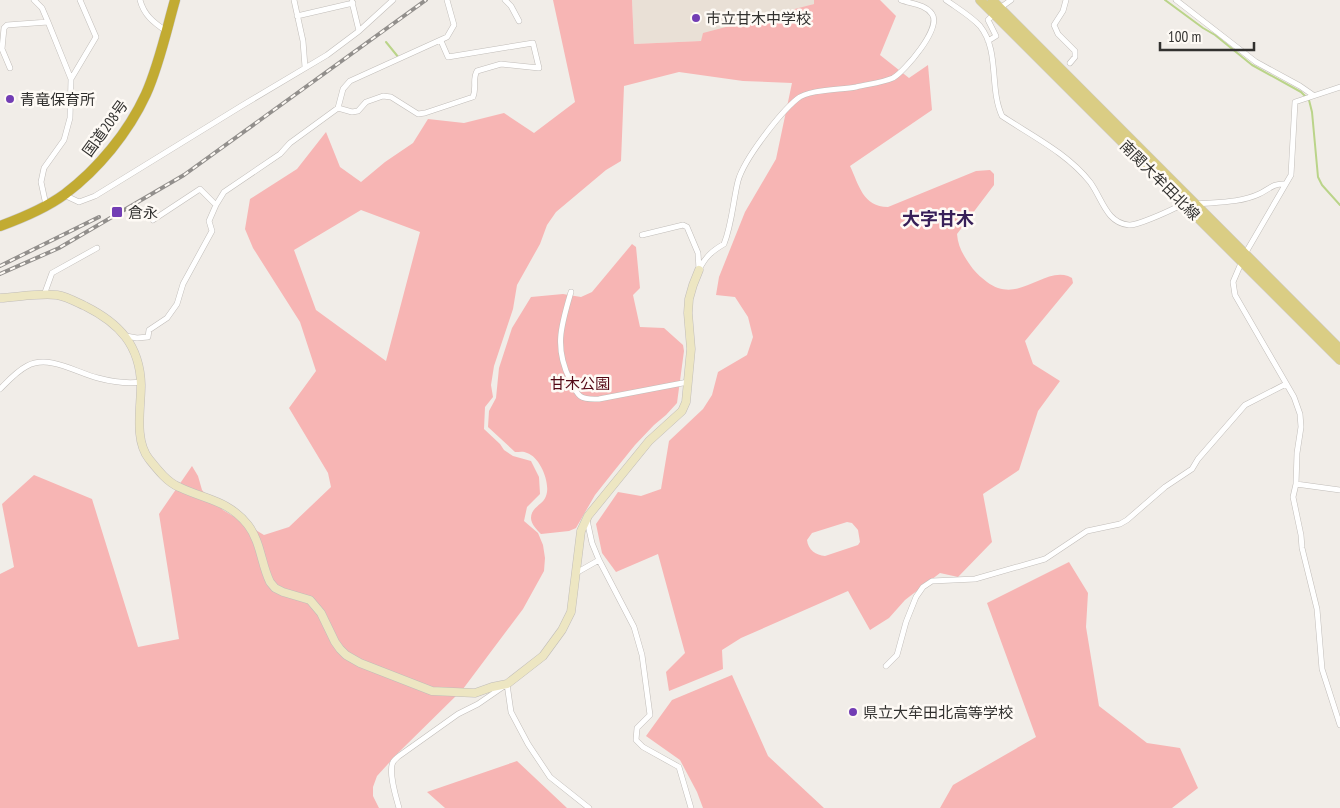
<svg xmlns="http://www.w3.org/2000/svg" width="1340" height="808" font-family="'PT Sans Narrow','Noto Sans JP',sans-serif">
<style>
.built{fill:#e9e0d6}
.green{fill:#f7b5b4;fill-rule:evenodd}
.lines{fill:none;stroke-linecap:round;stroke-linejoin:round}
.stream{stroke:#bad489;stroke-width:2}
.street-casing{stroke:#c1bdb9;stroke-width:6}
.secondary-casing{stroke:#c1bdb9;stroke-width:9}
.primary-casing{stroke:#cac9c9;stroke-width:10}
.highway-casing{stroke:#cac9c9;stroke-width:11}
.street{stroke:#fff;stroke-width:5}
.secondary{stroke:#ede6c2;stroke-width:8}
.primary{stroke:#dacd84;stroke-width:9}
.highway{stroke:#c2ab32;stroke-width:10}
.rail-casing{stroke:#928f8c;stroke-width:4}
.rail{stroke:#fefaf5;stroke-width:2;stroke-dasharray:5.5;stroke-linecap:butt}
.poi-dot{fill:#723db4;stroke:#fefaf5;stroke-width:2}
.labels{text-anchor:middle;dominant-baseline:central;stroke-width:5;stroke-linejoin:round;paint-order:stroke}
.poi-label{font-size:15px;fill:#32312f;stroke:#fefaf5;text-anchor:start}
.street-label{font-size:15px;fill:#32312f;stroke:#fefaf5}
.park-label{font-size:15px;fill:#540815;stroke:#fefaf5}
.quarter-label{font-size:18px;font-weight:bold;fill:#382059;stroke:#fefaf5}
</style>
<rect width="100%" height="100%" fill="#f1ede8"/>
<path class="built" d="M632 0H814V4L701 41 634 44Z"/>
<path class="green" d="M553 0H632L634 44 701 41 703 33 814 4V0H880L896 16 880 55 909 78 928 65 932 110 850 166C859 185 863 207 888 207L976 171 990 170 994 174V185L957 234C958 248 965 258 973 269 977 274 982 278 987 282 1018 305 1042 268 1068 276L1072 278 1073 283 1025 341 1033 364 1060 381 1038 411 1019 470 983 494 992 542 958 577 940 573 905 600 889 618 870 630 848 591 741 638 722 650 723 669 669 691 666 672 685 653 658 554 616 572 602 553 596 524 618 492 641 496 661 489 669 441 703 409 712 395 718 372 747 355 753 337 748 317 735 297 716 295 719 277 745 212 776 159 792 83 743 81 679 72 624 86 621 161 606 170 556 212 547 225 540 244 517 285 513 309 494 366 491 385 493 397 485 407 484 429 500 444 504 450 513 456 531 461 539 477 540 494 527 507 524 521 538 533 543 545 545 558 544 571 523 609 463 689 398 753 377 776 373 787V796L379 808H0V574L14 567 2 504 34 475 92 499 138 647 179 639 159 514 192 466 198 476 202 490 208 497 223 510 264 535 289 527 331 487 328 473 289 408 316 371 300 322 253 248 245 229 250 199 297 169 326 132 340 167 361 182 385 162 413 143 428 119 464 123 504 113 534 133 575 102ZM361 210 420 232 386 361 316 310 294 250ZM847 522 852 523 858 530 860 542 858 545 825 556C816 555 808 550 807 540L812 533Z
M632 244 636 247 640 288 633 295 640 327 664 328 683 345 684 351 677 403 666 415 654 425 635 445 614 471 595 495 576 528 569 531 541 534C537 530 531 524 531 518 531 507 543 505 546 496 551 483 540 457 527 453 524 451 519 452 515 452L488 427 489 411 496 398 499 368 512 328 531 297 563 294 581 297 592 292Z
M1069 562 1088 593 1086 627 1099 706 1147 743 1180 748 1198 788 1172 808H940L953 785 1036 737 987 603Z
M732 675 768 756 824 808H703L697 792 680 760 646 736 672 700Z
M517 761 567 808H445L427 792Z"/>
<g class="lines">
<path class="stream" d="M1165 0 1203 28 1215 35 1252 65 1301 92 1309 100 1312 112 1318 177 1322 185 1340 205
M386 42 399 58"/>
<defs>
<path id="street" d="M34 0 42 8 48 22 71 79 70 118 64 140 44 168 41 182 46 205
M140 0C144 15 153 22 166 31
M294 0 303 41 305 67
M505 0 511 6 519 21
M946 0C957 8 971 16 980 26 1000 51 989 88 1002 116 1032 136 1067 153 1090 182 1102 198 1106 223 1129 225 1136 226 1167 212 1175 208 1179 207 1181 204 1185 202
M1066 0 1063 11 1054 25 1058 34 1075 51V57L1070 63
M1176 0 1256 62 1300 86 1313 95
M352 2 359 31
M297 16 353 3
M988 41 996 36 988 20 1000 8 1011 0
M10 68 2 49 4 28 7 25 48 22
M71 79 96 37 80 0
M1340 87 1295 102 1291 175 1245 254 1233 282 1235 295 1294 397 1300 414 1301 427 1297 453 1296 484 1293 497 1301 535 1302 548 1317 609 1322 669 1340 725
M338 108 352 112 358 111 366 102 383 96 391 97 418 114 425 113 473 97C477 87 472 79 477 71L501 64 539 68 533 43 448 57 441 41
M64 195 79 202 95 196 243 105 327 55 359 31 393 0
M1196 204C1216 202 1240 203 1259 194 1268 190 1273 183 1285 184
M153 220 200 189 216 205
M642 235 683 225 687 227 698 253 699 269
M699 270C705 257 712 251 724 244 732 224 733 201 738 181 744 159 780 113 797 99 809 89 841 90 856 87 868 84 881 83 893 78 905 71 942 28 932 14 925 4 911 4 901 0
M571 292C561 326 554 347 570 380 578 397 580 400 599 399L688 382
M44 295 52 273 97 248
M126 336 137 338 148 337 149 330 167 318 177 304 183 284 212 231 209 221 216 205 224 192 280 154 290 143 338 108 343 89 350 81 447 37 454 25 447 0
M0 389C8 381 17 371 27 366 49 354 77 373 98 378 113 382 126 384 141 382
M1296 484 1340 490
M587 520 592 543 599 560 634 627 642 655 650 715 637 728 636 740 643 747 679 767 691 808
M576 573 599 560
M886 666 897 655 906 622 916 597 923 587 932 581 975 579 1045 559 1087 531 1120 524 1127 520 1165 487 1192 469 1198 459 1245 405 1286 384
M399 808C396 797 388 772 393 762 395 759 397 758 399 756L458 714 478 704 507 684 511 712 528 744 550 777 589 808"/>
<path id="secondary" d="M0 298C18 297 39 293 57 295 68 297 76 302 85 306 119 323 140 345 141 385 141 408 134 440 149 459 157 469 167 482 179 487 206 500 228 500 248 525 261 542 261 564 270 582L275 588 283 592 310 600 321 613 335 642 340 649 346 655 360 663 432 691 475 693 492 687 507 684 543 656 562 630 571 612 581 531 588 516 649 441 682 411 686 402 691 349 688 313 689 299 693 285 699 270"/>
<path id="primary" d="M980 0 1340 360
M992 0 1340 349"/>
<path id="highway" d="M0 226C22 218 46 208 65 194 98 169 128 133 146 94 159 65 166 32 175 0"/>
</defs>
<use href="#street" class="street-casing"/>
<use href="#secondary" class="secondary-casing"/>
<use href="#primary" class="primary-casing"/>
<use href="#highway" class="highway-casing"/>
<use href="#street" class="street"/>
<use href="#secondary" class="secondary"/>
<use href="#primary" class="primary"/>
<use href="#highway" class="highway"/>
<defs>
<path id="rail" d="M0 266 99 217
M0 274 59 248 184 175 426 0"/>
</defs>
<use href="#rail" class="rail-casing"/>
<use href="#rail" class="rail"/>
</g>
<g class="poi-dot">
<circle cx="696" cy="18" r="5"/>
<circle cx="10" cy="99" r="5"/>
<rect x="111" y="206" width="12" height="12" rx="2.5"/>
<circle cx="853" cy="712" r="5"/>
</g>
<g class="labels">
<g class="poi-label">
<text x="706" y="18">市立甘木中学校</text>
<text x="20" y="99">青竜保育所</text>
<text x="128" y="212">倉永</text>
<text x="863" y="712">県立大牟田北高等学校</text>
</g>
<g class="street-label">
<text transform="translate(105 128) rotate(-54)">国道208号</text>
<text transform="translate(1160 180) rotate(45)">南関大牟田北線</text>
</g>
<g class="park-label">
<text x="580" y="383">甘木公園</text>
</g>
<g class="quarter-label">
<text x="938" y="218">大字甘木</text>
</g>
</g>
<path d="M1160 42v8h94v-8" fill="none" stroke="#32312f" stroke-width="2.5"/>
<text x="1168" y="42" font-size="15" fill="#32312f" stroke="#fefaf5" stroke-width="4" paint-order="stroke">100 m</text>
</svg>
